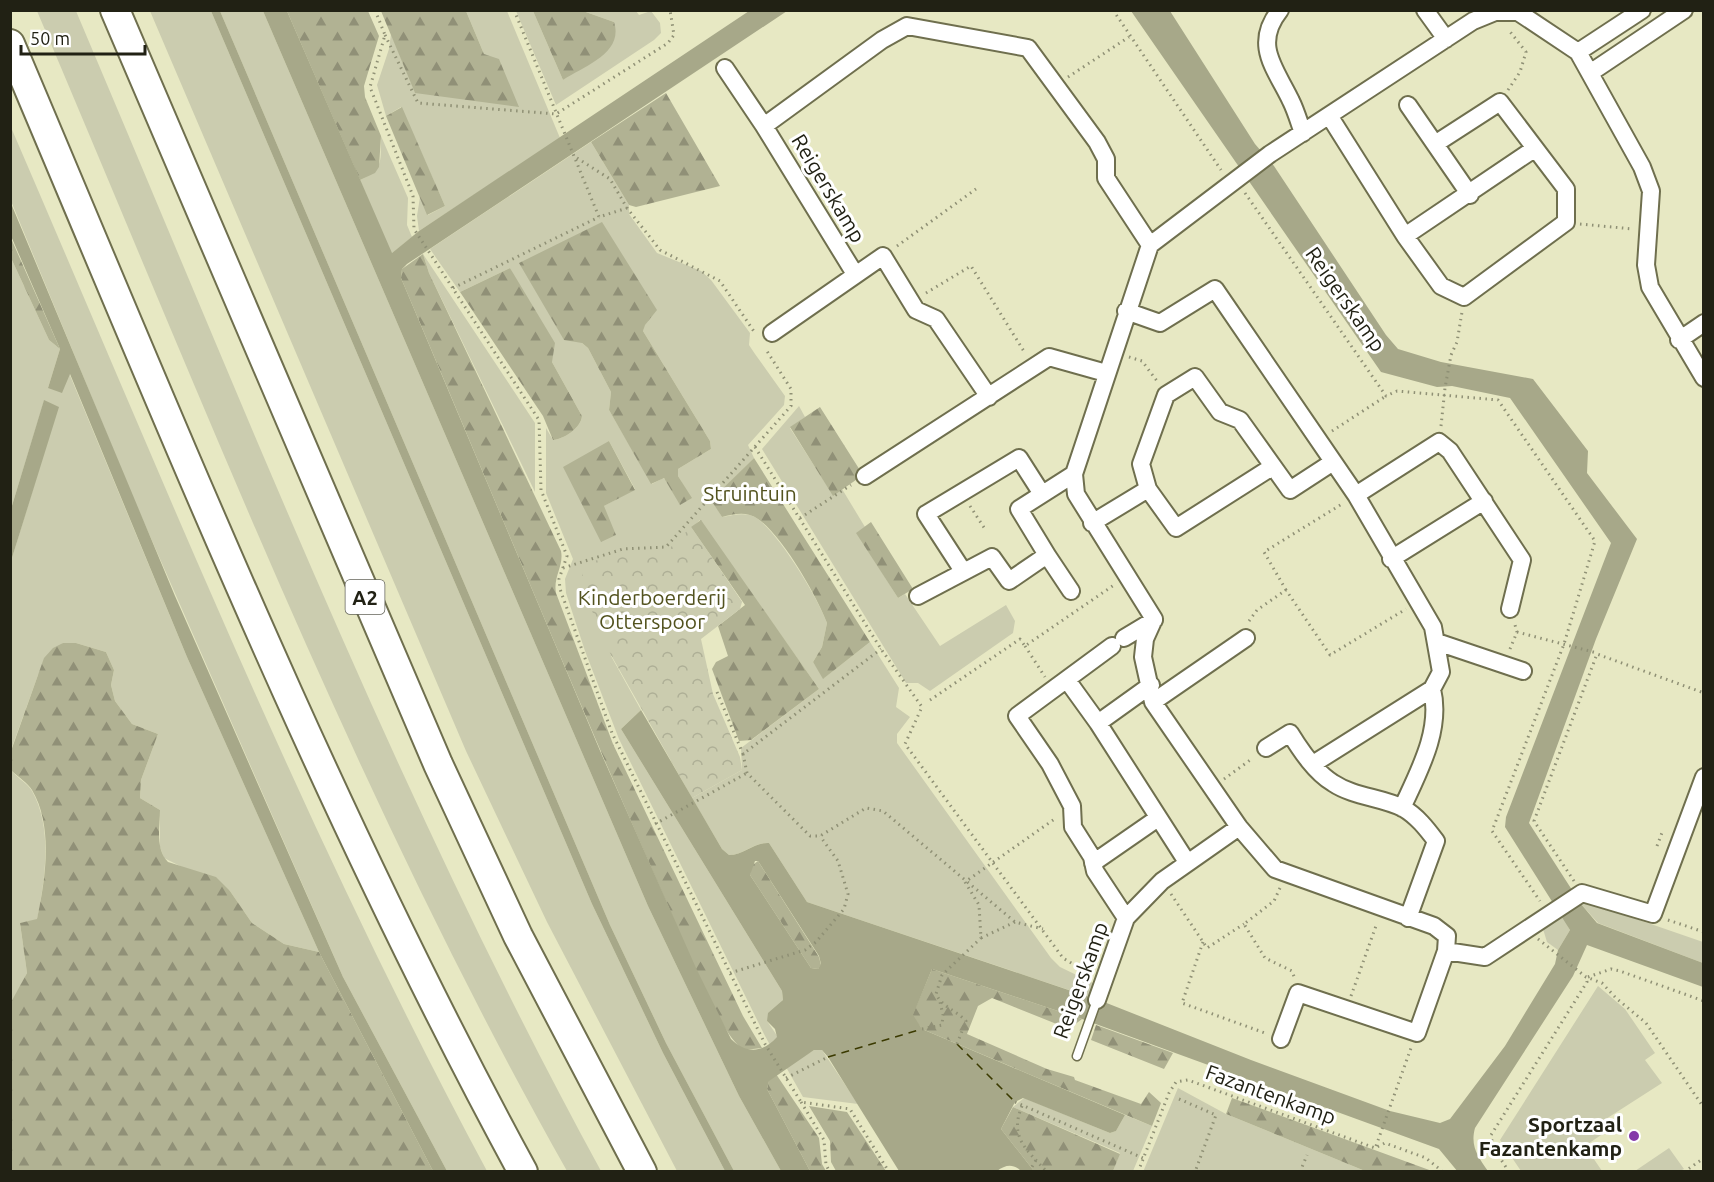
<svg xmlns="http://www.w3.org/2000/svg" width="1714" height="1182" font-family="Ubuntu,sans-serif">
<style>
.grass{fill:#cbccaf;fill-rule:evenodd}
.forest{fill:url(#forest-firs)}
.park{fill:url(#park-crowns)}
.water{fill:#a7a889;fill-rule:evenodd}
.lines{fill:none;stroke-linecap:round;stroke-linejoin:round}
.ferry{stroke:#3b3a01;stroke-width:1.5;stroke-dasharray:8 6;stroke-linecap:butt}
.lane-casing{stroke:#6f6f4e;stroke-width:11}
.street-casing{stroke:#6f6f4e;stroke-width:20}
.highway-casing{stroke:#6f6f4e;stroke-width:32}
.path{stroke:#8f9075;stroke-width:3;stroke-dasharray:1.5 4.5;stroke-linecap:butt}
.lane{stroke:#fff;stroke-width:8}
.street{stroke:#fff;stroke-width:16}
.highway{stroke:#fff;stroke-width:28}
.poi-dot{fill:#8438a9;stroke:#fff;stroke-width:2}
.labels{text-anchor:middle;dominant-baseline:central;stroke-width:6;stroke-linejoin:round;paint-order:stroke}
.shield{fill:#fff;stroke:#64645a;stroke-width:1.5}
.shield-label{font-size:20px;font-weight:bold;fill:#212114}
.street-label{font-size:21px;fill:#212114;stroke:#fff}
.park-label{font-size:21px;fill:#53531f;stroke:#fff}
.poi-label{font-size:21px;font-weight:bold;fill:#212114;stroke:#fff;text-anchor:end}
</style>
<defs>
<pattern id="forest-firs" width="22" height="20" patternUnits="userSpaceOnUse" patternTransform="scale(1.5)"><rect width="22" height="20" fill="#b1b293"/><path d="M5 1l3.5 6h-7zM16 11l3.5 6h-7z" fill="#909077"/></pattern>
<pattern id="park-crowns" width="20" height="18" patternUnits="userSpaceOnUse" patternTransform="scale(1.5)"><rect width="20" height="18" fill="#cbccaf"/><path d="M2 6a3 3 0 1 1 6 0M12 15a3 3 0 1 1 6 0" fill="none" stroke="#aeaf96"/></pattern>
</defs>
<rect width="100%" height="100%" fill="#e7e8c3"/>
<path class="grass" d="M37 11H76C242 401 397 798 601 1171H567C358 801 203 401 37 11Z
M150 11H211L592 904 663 1053 725 1171H677L547 922 466 751Z
M220 11H263L648 906 739 1096 781 1171H734L666 1043 610 925Z
M466 11H507L560 138 419 231 417 216 420 197 428 215 445 206 401 107 386 116 377 85 389 49 391 34 415 92 484 54Z
M516 11H533L563 80 614 22 583 11H636L639 15 651 11 660 23 661 33 654 40 556 105Z
M10 125C162 477 305 833 487 1171H447L343 977 132 495 11 201Z
M381 136 408 198 407 225 412 237 391 254 360 180C385 169 380 160 381 136Z
M591 142 629 205V214L657 253 701 271 711 280 750 333 749 345 755 354 785 396 784 405 748 445 754 458 712 500 722 517C733 515 748 511 758 519 781 537 817 596 827 623L822 647 813 662 824 678 870 642 899 688 896 707 910 717 897 734V743L1051 958 1060 967 1093 983 1090 997 807 902 769 843C753 842 744 855 729 855L722 849 692 798 742 770 741 748 819 689 700 520 692 528 742 602 700 633 611 656 641 710 621 729 782 991 783 1000 767 1021 778 1037 770 1045 764 1034 619 739 585 651 566 593 565 579 573 559 546 493V428L553 440C564 439 581 428 582 416L552 362 510 268 460 292 430 249ZM644 325 643 331 710 441 711 449 678 469V476L691 498 663 478 652 484 609 410 611 392 588 348 582 343ZM609 441 635 489 604 506Z
M423 254 535 423V492L429 273Z
M11 258 49 340 60 349 48 388 69 373 187 657 319 952 284 944 252 923 230 891 164 858 160 847V810L140 798 141 780 158 734 132 724 115 701 111 685 114 670 106 652 76 643H63L38 675 11 750V561L58 407 44 401 11 509Z
M799 406 805 417 790 428 833 495 842 489 865 527 857 533 898 598 905 594 940 646 1006 605 1015 621 1013 633 930 691 918 683H906L762 449Z
M10 767C14 777 27 782 32 791 53 828 45 880 37 920L20 923 27 973 11 1004Z
M1590 903 1703 942V963L1598 923 1581 904Z
M1563 916 1570 930 1558 950 1547 942 1543 929Z
M1598 986 1625 1009 1655 1053 1645 1060 1662 1083 1595 1126 1601 1135 1585 1146 1602 1171H1521L1500 1140Z
M814 1050H822L858 1104 803 1097 786 1067Z
M1178 1088 1226 1114 1365 1171 1143 1172Z
M1024 1098 1110 1133 1116 1131 1125 1115 1152 1126 1133 1171H1113L1120 1153 1013 1107Z
M1669 1148 1684 1169 1680 1171H1635Z"/>
<path class="forest" d="M287 11H368L379 36 364 86 365 97 381 136 379 167 375 173 360 180Z
M381 11H466L484 54 499 59 519 107 415 93Z
M533 11H583L614 22C624 53 585 66 563 80Z
M666 93 720 186 636 207 629 205 591 142Z
M402 107 445 206 427 215 386 116Z
M602 222 657 310 645 325 643 331 710 441 711 449 678 469V476L692 498 680 505 664 478 651 484 609 410 611 392 588 348 582 343 564 340 519 263Z
M10 236 60 349 49 340 11 258Z
M423 254 429 273 561 551C564 566 553 577 556 593L613 744 743 1016 762 1048 744 1050C719 1036 679 930 665 899 574 693 489 485 401 278L402 269Z
M510 268 555 343 552 362 582 416C581 428 564 439 553 440L543 416 460 292Z
M820 407 863 475 833 496 790 427Z
M609 441 635 490 604 506 616 535 601 542 563 467Z
M754 458 870 642 823 679 813 662 822 647 827 623C817 596 782 535 758 519 747 511 734 514 722 517L711 500Z
M701 520 819 689 751 740 739 741 712 669 716 662 728 656 718 626 745 605 691 527Z
M871 522 913 589 898 598 856 533Z
M63 643H76L106 652 114 670 111 685 115 701 132 724 158 734 141 780 140 798 160 810C160 827 155 849 168 862L216 877 230 891 252 923 284 944 319 952 433 1171H11L10 1004 27 973 20 923 37 919C45 881 54 827 32 790 28 783 18 777 12 771L11 751 44 658 53 648Z
M758 861 819 957 821 965 818 969 811 968 750 875 751 866Z
M932 969 1082 1019 1069 1029 992 998 978 1006 967 1034 1047 1069 1074 1077 1075 1080 1141 1104 1149 1092 1161 1103 1152 1126 922 1029 912 1016Z
M1096 1025 1173 1053 1164 1069 1091 1040Z
M776 1074 819 1138 822 1164 826 1171H810L767 1089 769 1080Z
M1232 1098 1432 1171H1365L1226 1114Z
M809 1106 847 1112 886 1171H836L831 1162 830 1141Z
M1013 1107 1120 1154 1113 1171H1034L1001 1129Z"/>
<path class="park" d="M691 527 742 602 740 609 701 639 713 694 740 757 742 770 692 798 611 655 580 583 584 569 594 561 621 554 667 551Z"/>
<path class="water" d="M211 11H220L610 925 666 1043 734 1171H725L663 1053 592 904Z
M263 11H287L392 253 419 231 749 11H787L407 264 402 269 401 278 601 753 696 968 731 1039C746 1054 763 1053 777 1037L775 1029 767 1021 768 1013 783 1000 782 991 621 729 641 710 722 849 729 855C744 855 754 842 769 843L807 902 1104 1002 1251 1060 1390 1111 1440 1123 1450 1119 1505 1046 1555 964 1558 950 1570 930 1505 827 1506 817 1611 543 1510 398 1452 386 1437 387 1381 372 1131 11H1170L1255 144 1274 166 1386 335 1398 349 1441 362 1533 379 1588 451 1587 473 1637 539 1596 639 1529 823 1581 904 1597 923 1703 963V987L1587 945 1573 976 1475 1128C1470 1146 1478 1157 1488 1171L1458 1172 1439 1149 1082 1019 932 969 913 1015 922 1029 1125 1115 1116 1131 1110 1133 1023 1098 1015 1102 1001 1129 1034 1171H1021C1013 1163 1005 1165 997 1171H899L828 1057 822 1050H814L769 1081 767 1089 810 1171H781L739 1096 648 906ZM755 861H758L819 956 821 964 818 969 811 968 750 875Z
M10 201 175 596 343 977 447 1171H433L319 952 187 657 70 374 62 393 48 388 60 349 11 236Z
M44 400 59 407 11 561V509Z"/>
<g class="lines">
<path class="ferry" d="M957 1044 1015 1102
M828 1057 922 1029"/>
<defs>
<path id="lane" d="M1077 1056 1097 1000"/>
<path id="street" d="M1280 10C1252 45 1276 69 1291 101 1296 111 1299 122 1303 133
M1425 10 1446 39
M1578 52 1642 10
M725 68 764 126 855 274
M1590 73 1684 10
M1408 105 1470 195
M1330 117 1405 236
M764 126 882 40 907 26 1028 48 1097 142 1106 159V178L1150 245
M1435 144 1500 102 1566 189V222L1464 297 1441 286 1405 236 1534 149
M1126 311 1160 323 1215 289 1356 495 1439 442 1450 451 1522 560 1510 609
M772 333 883 256 916 310 936 319 989 397
M1679 340 1704 323
M865 476 1049 357 1106 373
M1148 489 1141 464 1166 395 1195 377 1220 412 1240 420 1290 490 1333 462
M1092 523 1148 489 1176 528 1272 467
M1047 555 1071 591
M1391 559 1484 501
M963 571 926 514 1019 458 1042 494
M918 596 992 557 1009 581 1047 555 1019 509 1074 474
M1124 638 1154 620
M1437 642 1523 671
M1112 646 1017 716 1050 764 1072 806 1073 827 1092 857 1095 871 1126 918
M1067 680 1098 723 1187 862
M1153 702 1246 638
M1098 723 1151 685
M1266 748 1290 733C1301 751 1315 772 1333 783 1354 797 1381 797 1403 808 1417 816 1427 829 1436 841L1408 918
M1313 764 1432 689 1441 672 1433 627 1356 495
M1402 808C1419 771 1442 730 1432 689
M1093 863 1158 818
M1446 951 1485 957 1582 893 1653 914 1704 777
M1097 1000 1126 918 1162 881 1239 827
M1281 1039 1298 993 1417 1033 1446 951 1447 936 1434 926 1275 869 1239 827 1153 702 1143 657 1145 639 1154 619 1076 494 1074 474 1150 245 1270 154 1473 21 1495 12H1518L1578 52 1642 167 1651 191 1646 265 1650 287 1704 378"/>
<path id="highway" d="M115 10 438 764 518 936 642 1172
M10 44C171 424 325 808 523 1172"/>
</defs>
<use href="#lane" class="lane-casing"/>
<use href="#street" class="street-casing"/>
<use href="#highway" class="highway-casing"/>
<path class="path" d="M375 10 385 35 370 87 413 196 414 229 539 420 541 490 567 556 559 579 560 589 612 733 765 1044 801 1102 850 1109 889 1172
M514 10 599 217 627 208
M1113 10 1221 170
M385 35 418 103 556 114 668 43 674 35 670 10
M1068 77 1129 37
M1508 90 1520 72 1526 52 1508 29
M577 158 610 179 627 208 660 250 720 281 755 333
M1245 193 1386 396 1397 391 1498 400 1595 541 1564 644 1492 831 1540 901
M1580 224 1633 229
M897 246 976 189
M453 288 599 217
M926 293 971 266 1025 353
M1129 357 1142 361 1157 381
M1441 426 1445 388 1451 355 1457 342 1462 312
M1332 431 1386 396
M755 447 881 649 922 707 905 744 1063 958 1089 974
M970 506 985 529
M800 518 851 485
M563 568 623 549 666 547 791 406V389L765 348
M1286 590 1264 552 1342 504
M1249 621 1257 610 1286 590 1330 655 1406 609
M1517 632 1597 653
M1025 646 1045 677
M1510 649 1517 632 1515 625
M717 692 743 754 881 649
M930 700 1020 639 1025 646 1114 585
M743 754 747 773 810 836H820L866 808 883 811 1015 922 1043 929
M1224 779 1253 758
M655 824 747 773
M1657 846 1663 830
M1574 881 1534 821 1597 654 1704 693
M1280 888 1274 901 1244 924 1265 958 1292 971 1295 979
M1171 894 1207 948 1244 924
M1668 920 1704 932
M1015 922 981 938 979 905 965 882 1056 818
M1538 939 1586 977 1602 983 1616 998 1646 1023 1704 1108
M1203 942 1182 1003 1265 1033
M730 973 805 950 816 942 844 909 848 894 838 861 820 836
M1588 977 1611 969 1620 971 1704 1001
M1351 996 1377 923
M922 1029 942 1025 943 1015 940 1002
M957 1044 966 1021C957 1011 942 1007 936 994L942 975 981 938
M786 1078 828 1057
M1179 1099 1216 1115 1195 1172
M801 1102 824 1140 826 1165 830 1172
M1015 1102 1143 1158
M1022 1106C1009 1137 1026 1149 1047 1172
M1376 1146 1411 1048
M1029 1172 1036 1160
M1138 1172 1169 1093 1176 1082 1188 1080 1375 1148 1385 1143 1426 1158 1443 1172
M1300 1172 1307 1155
M1509 1172 1493 1147 1491 1135 1587 982 1586 977
M1684 1172 1704 1158"/>
<use href="#lane" class="lane"/>
<use href="#street" class="street"/>
<use href="#highway" class="highway"/>
</g>
<circle class="poi-dot" cx="1634" cy="1136" r="6"/>
<g class="labels">
<rect class="shield" x="345.5" y="580" width="39" height="34" rx="4.5"/>
<g class="shield-label">
<text x="365" y="597">A2</text>
</g>
<g class="street-label">
<text transform="translate(829 188) rotate(59)">Reigerskamp</text>
<text transform="translate(1346 299) rotate(55)">Reigerskamp</text>
<text transform="translate(1080 980) rotate(-70)">Reigerskamp</text>
<text transform="translate(1271 1094) rotate(20)">Fazantenkamp</text>
</g>
<g class="park-label">
<text x="750" y="493">Struintuin</text>
<text x="652" y="597">Kinderboerderij<tspan x="652" dy="24">Otterspoor</tspan></text>
</g>
<g class="poi-label">
<text x="1622" y="1124">Sportzaal<tspan x="1622" dy="24">Fazantenkamp</tspan></text>
</g>
</g>
<rect width="1714" height="1182" fill="none" stroke="#212114" stroke-width="24"/>
<path d="M21 45v9h124v-9" fill="none" stroke="#212114" stroke-width="3"/>
<text x="30" y="45" font-size="18" fill="#212114" stroke="#ffffff" stroke-width="4.5" paint-order="stroke">50 m</text>
</svg>
